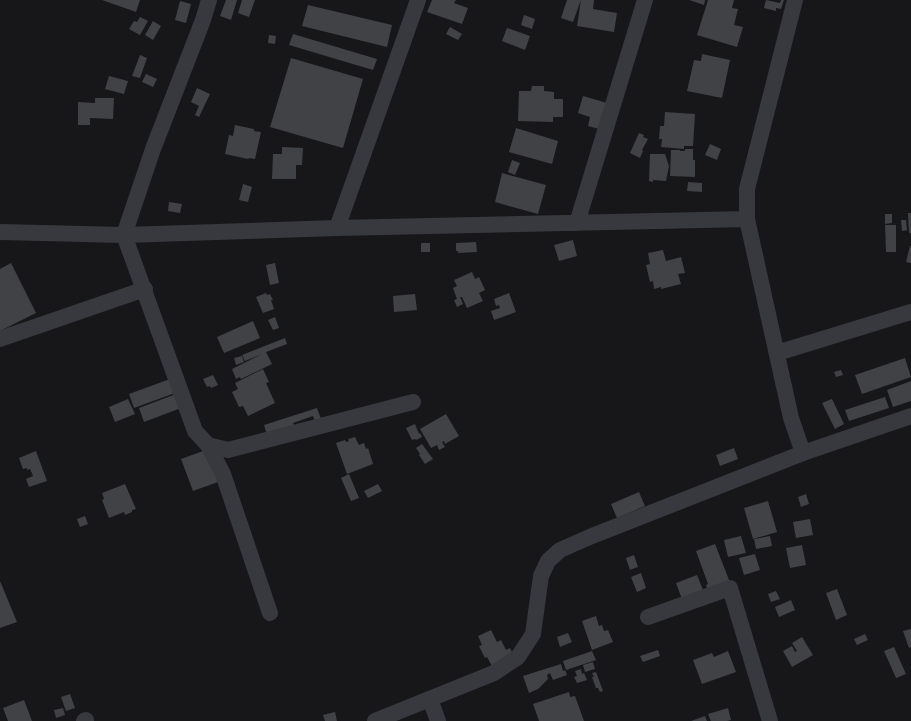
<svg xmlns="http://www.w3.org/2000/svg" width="911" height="721" font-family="'Nunito Sans',sans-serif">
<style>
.building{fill:#414246}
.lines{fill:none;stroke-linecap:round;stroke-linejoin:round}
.street{stroke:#38393e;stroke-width:16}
</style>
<rect width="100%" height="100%" fill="#171719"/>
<path class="building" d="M102 0H140L136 12Z
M226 0H237L231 20 220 16Z
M242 0H255L249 17 238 13Z
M432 0H456L454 3 468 8 462 24 427 12Z
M567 0H581L573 22 561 18Z
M581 0H594L593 9 617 13 614 32 577 26Z
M689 0H705L704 5Z
M708 0H734L732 8 738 9 734 25 743 27 737 47 697 35Z
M766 0 780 3 781 0H784L781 9 776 8V11L764 8Z
M180 1 191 4 186 23 175 20Z
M308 5 392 25 387 47 302 26Z
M524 15 535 19 532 29 521 25Z
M140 17 148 21 140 35 129 29 134 21 137 22Z
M153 21 161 26 153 40 145 35Z
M450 27 462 34 458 40 446 34Z
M507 28 530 36 525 50 502 41Z
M293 34 377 59 373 70 289 45Z
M269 35 276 36 275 44 268 43Z
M702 54 730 60 722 98 687 91 694 60 701 61Z
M140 55 147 58 140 78 132 76Z
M291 58 363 79 343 148 270 127Z
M146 74 157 79 153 87 142 82Z
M109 76 128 81 124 94 105 89Z
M532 86H544V91L554 92V99H563V117H553V122L518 121 519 91H531Z
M197 88 210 94 199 117 195 115 199 106 191 102Z
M583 96 607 103 599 129 588 126 590 117 578 113Z
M95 98H114L113 119 90 118V125H78V102L95 103Z
M665 112 695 114 693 146H684V149L661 147 662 139H659L660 126H664Z
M235 125 254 129V131L261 132 255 159 249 158 248 159 225 154 229 135 233 136Z
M516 128 558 141 552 164 509 152Z
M639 133 644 135 643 137 648 139 642 150 643 151 640 158 630 153Z
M710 144 721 149 717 160 705 155Z
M282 147 303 148 302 165H296V179H272L273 154H282Z
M685 149H693V160H695V177L670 176 671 150H680V151H685Z
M650 154H665L669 166 666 181 653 180V182L649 181Z
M512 160 520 163 515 175 508 172Z
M502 173 546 185 538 214 495 202Z
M688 182 702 183V192L687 191Z
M243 184 252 187 248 202 239 200Z
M169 202 182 204 180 213 168 211Z
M908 213H911V233H909Z
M885 214H892V223L885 224Z
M901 220H906L907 230 902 231Z
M885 225H896V252H886Z
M573 240 577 256 559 261 554 245Z
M476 242 477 252 458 253V251H456V243Z
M421 243H430V252H421Z
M910 246H911V263L906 262Z
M663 250 666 261 681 257 685 273 678 274 681 284 661 289V287L654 289 653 281 650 282 646 265 650 264 648 253Z
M11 263 36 313 0 331V269Z
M275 263 279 283 270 285 266 265Z
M472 272 475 279 479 277 485 290 479 293 483 301 467 308 462 297H460L463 304 457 307 454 300 457 299 453 288 457 286 454 280Z
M266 293 267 295 270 294 273 300H271L274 309 263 313 256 297Z
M509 293 516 312 494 320 491 311 500 308 499 305 496 306 494 299Z
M415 294 417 310 394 312 393 296Z
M275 317 279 328 273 330 268 320Z
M253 321 260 338 224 353 217 337Z
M285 338 287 344 266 352 272 364 241 379 240 377 236 379 232 369 262 354 245 361 242 355Z
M242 356 244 362 236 365 234 358Z
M905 358 911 377 862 394 855 375Z
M263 369 269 382 266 383 275 403 248 416 243 406 239 407 232 392 238 389 235 383Z
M841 370 843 375 836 377 834 372Z
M213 375 218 385 211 388 210 386 207 387 203 379Z
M170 379 175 393 134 408 129 394Z
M911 381V401L893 407 887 390Z
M176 394 181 408 144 422 139 408Z
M885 397 889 408 849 421 845 410Z
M128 399 135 414 115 422 109 407Z
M832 399 844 424 835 429 822 403Z
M317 408 321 419 315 421 313 416 293 423 294 426 267 435 264 425Z
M446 414 459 436 445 444 444 441 442 442 445 447 439 450 437 445 431 448 420 429Z
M415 424 419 434 420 433 422 437 416 440 415 439 412 440 406 428Z
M355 437 359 445 364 443 366 449 368 448 373 464 347 474 336 443 345 440 346 442 349 441 348 439Z
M422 444 433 459 425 464 419 455 420 454 416 448Z
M734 448 738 459 720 466 716 455Z
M206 450 218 482 193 491 181 459Z
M36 451 47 481 29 487 26 479 33 476 30 469 27 470V468L23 469 19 458Z
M349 474 359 498 351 501 341 478Z
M125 484 136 509 132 510V512L125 515 124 512 109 518 104 505 102 500 104 499 102 493Z
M378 484 382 491 368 498 364 491Z
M639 492 645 506 617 518 611 504Z
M806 494 809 504 801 507 798 497Z
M768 501 777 532 753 539 744 508Z
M85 516 88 524 80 527 77 519Z
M810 519 813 535 796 538 793 522Z
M741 536 746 553 728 557 724 540Z
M770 536 772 546 756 549 754 539Z
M715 544 731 585 683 602 676 583 697 575 703 590 707 588 706 585 708 584 696 551Z
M802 545 806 565 790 568 786 548Z
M755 554 760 570 744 575 739 558Z
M634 555 638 567 630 570 626 558Z
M641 573 646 588 637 592 631 577Z
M0 581 17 622 0 628Z
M837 589 847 615 836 620 826 593Z
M776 591 780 599 771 602 768 594Z
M791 600 795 610 779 617 775 607Z
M596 616 599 626 602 625 604 631 608 630 613 642 592 650 582 621Z
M911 629V647L909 648 903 631Z
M491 630 497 642 501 640 506 650 510 648 514 656 492 666 487 657 485 658 479 646 482 645 478 636Z
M568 633 572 642 560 647 557 637Z
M865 634 868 640 857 645 854 639Z
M802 637 813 655 792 667 783 651 792 646 795 652 797 651 792 643Z
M894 647 906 674 896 678 884 651Z
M658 650 660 656 643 662 640 656Z
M592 651 596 660 566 670 563 661Z
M728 651 736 672 702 684 693 660 712 653 714 657Z
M593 662 595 669 585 672 583 665Z
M561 664 563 671 565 670 567 675 553 680 550 673 547 675 548 679 538 689 529 693 523 676Z
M581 669 582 674 584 673 587 680 577 683 574 677 577 676 575 671Z
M596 672 603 691 600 692 598 688H596L592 677H594L592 673Z
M569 692 570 697 575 696 584 721H539L533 704Z
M70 694 75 708 66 711 61 697Z
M24 700 32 721H8L3 708Z
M63 708 65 715 56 718 54 710Z
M728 708 731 720 727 721H711L708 714Z
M335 712 337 721H325L323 715Z
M705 716 707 721H691Z"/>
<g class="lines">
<path class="street" d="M209 0 203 20 153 149 124 235 195 431 208 445 228 450 413 402
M795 0 747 189V219L791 418 803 453 911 416
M577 223 645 0
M337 228 418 0
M0 232 124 235 337 228 747 219
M0 339 145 289
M777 353 911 312
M208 445 223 474 270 613
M648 617 730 588 770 721
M430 699 438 721
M84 721 86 720
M375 721 494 673 518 657 533 634 541 576 548 561 560 550 592 536 803 453"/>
</g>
</svg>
